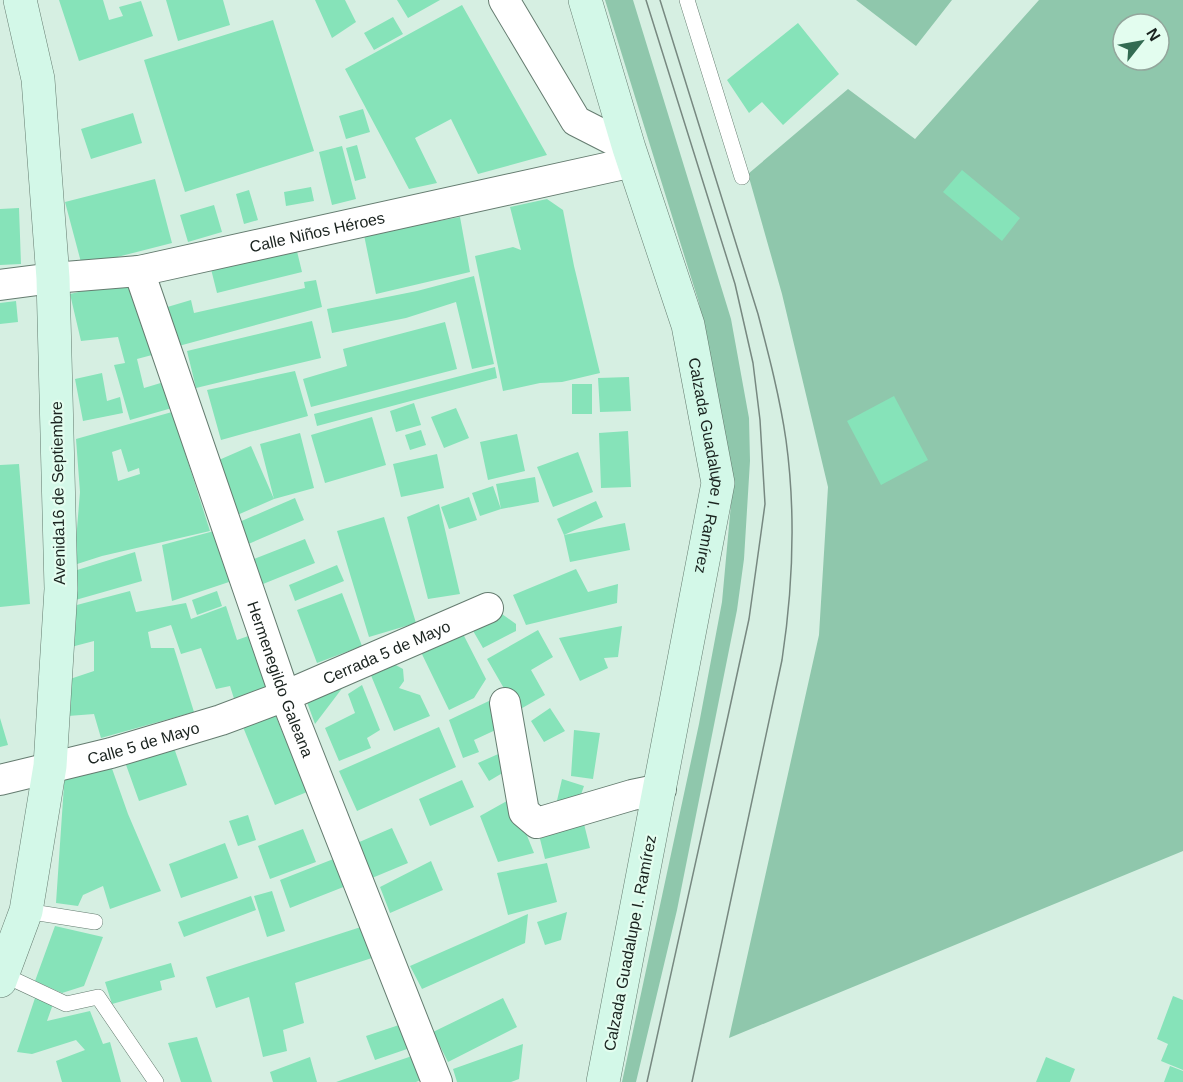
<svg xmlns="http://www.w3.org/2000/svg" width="1183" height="1082" font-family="Arial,sans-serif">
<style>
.green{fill:#8fc7ac;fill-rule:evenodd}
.building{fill:#86e3b9;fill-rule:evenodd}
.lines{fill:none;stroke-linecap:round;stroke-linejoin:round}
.service-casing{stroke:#657c70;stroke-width:16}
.minor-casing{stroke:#657c70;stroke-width:32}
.secondary-casing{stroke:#657c70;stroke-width:34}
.service{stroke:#fff;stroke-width:15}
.minor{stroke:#fff;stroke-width:30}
.secondary{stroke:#d3f8e8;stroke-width:33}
.tram{stroke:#778880;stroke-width:1.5}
.labels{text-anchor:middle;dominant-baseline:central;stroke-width:4.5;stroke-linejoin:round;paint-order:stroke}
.street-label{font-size:16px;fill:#1a231f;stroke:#e3fdef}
</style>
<rect width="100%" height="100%" fill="#d6efe2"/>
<path class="green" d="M605 0H633L731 319 749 418 750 461 744 559 737 610 677 910 636 1082H622L699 724 722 602 732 493 723 425 699 303Z
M856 0H952L916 46Z
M1039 0H1183V851L729 1038 819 635 828 487 782 294 748 174 848 89 915 139ZM1123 24H1159V60H1123Z"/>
<path class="building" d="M59 0H103L109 20 123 16 119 7 141 1 153 36 79 61Z
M166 0H223L230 25 178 41Z
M315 0H345L356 22 332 38Z
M397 0H440L408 18Z
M462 5 547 155 478 174 451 119 415 138 437 183 409 189 345 69Z
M393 17 403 34 374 50 364 33Z
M273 20 314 151 185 192 144 60Z
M798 23 839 74 783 125 762 102 749 113 727 80Z
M363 109 370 132 346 139 339 116Z
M133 113 142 143 91 159 81 129Z
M357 145 366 178 355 181 346 148Z
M342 146 356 199 332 205 319 152Z
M962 170 1020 218 1002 241 943 192Z
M155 179 172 243 82 266 65 202Z
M311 187 314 201 286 206 284 192Z
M249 190 258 220 244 224 236 194Z
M547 199 563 210 574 266 600 373 562 382 540 383 503 391 475 256 513 247 521 250 510 207Z
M214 205 222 232 188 242 180 215Z
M19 208 21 264 0 265V209Z
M460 217 470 272 376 294 364 235Z
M295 243 302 272 217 293 210 265Z
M474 276 494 364 472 369 456 302 406 318 332 333 327 309 417 291Z
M131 280 152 355 137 359 144 388 164 382 172 408 130 420 114 365 125 363 118 337 81 341 70 294Z
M316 280 322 307 175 347 164 308 191 300 194 313 305 288 304 282Z
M16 301 18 322 0 324V303Z
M312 321 321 358 196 388 187 351Z
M445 322 457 369 311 407 303 379 347 366 343 349Z
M495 367 497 378 317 426 314 414Z
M295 371 308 416 221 440 207 390Z
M102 373 107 401 120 397 123 413 83 421 75 379Z
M629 377 631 411 600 412 598 378Z
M572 384H592V414H572Z
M894 396 928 460 881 485 847 421Z
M414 403 421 425 396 432 390 411Z
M456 408 469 438 444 448 431 417Z
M172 412 210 531 102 556 74 565 80 492 76 439ZM121 449 128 472 139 468 140 474 118 481 112 452Z
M372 417 386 465 325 483 311 435Z
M421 430 426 445 410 450 405 435Z
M628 431 631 487 601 488 599 433Z
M300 433 314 488 274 499 260 444Z
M517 434 525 471 488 480 480 442Z
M251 446 274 499 235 516 212 463Z
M578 452 593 492 553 507 537 467Z
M437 454 444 488 401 497 393 464Z
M19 464 30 604 0 607V465Z
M535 477 539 502 501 509 496 484Z
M493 486 501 509 480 516 472 493Z
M469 497 477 520 449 529 441 507Z
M295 498 304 520 246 545 237 523Z
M596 501 603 517 564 535 557 519Z
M439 504 460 594 428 599 407 517Z
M384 517 416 623 369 637 337 531Z
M625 523 630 550 570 562 564 535Z
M214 531 232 581 172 601 162 545Z
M305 539 315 563 263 584 254 559Z
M135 552 142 581 72 601 74 571Z
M337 565 344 581 295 601 289 585Z
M576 569 588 592 618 584 617 603 526 625 513 595Z
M130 591 136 612 186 603 191 619 226 606 237 640 254 634 275 695 237 708 230 686 216 689 201 648 181 654 171 625 148 632 151 648H174L194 712 101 738 94 714 68 716 70 679 94 671V641L71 647 73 606Z
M217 591 222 606 197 615 192 600Z
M342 593 362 646 317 663 297 610Z
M495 609 516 624V631L483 648 468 622Z
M622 626 618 657 604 658 608 668 580 681 559 638Z
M460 628 486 679 474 698 449 710 419 648Z
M538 630 553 657 531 670 545 695 517 711 487 659Z
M392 663 403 669 404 681 399 688 420 695 430 716 394 731 370 673Z
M353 674 315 724 304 694Z
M362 685 380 730 367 738 371 748 339 761 325 728 355 713 348 694Z
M491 700 502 727 474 740 479 752 463 758 449 720Z
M550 708 565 731 544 742 531 721Z
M275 714 307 792 275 805 243 727Z
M0 718 8 745 0 747Z
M439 727 456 767 357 811 339 771Z
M574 730 600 733 593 779 571 776Z
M173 745 187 785 139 801 125 762Z
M505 751 514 766 489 781 478 763Z
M109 760 128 814 161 891 110 909 103 886 83 895 78 906 56 903 65 770Z
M562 779 584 786 576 809 556 805Z
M462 780 474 807 430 826 419 799Z
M512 798 534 853 498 862 480 816Z
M248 815 256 840 238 846 229 821Z
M584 824 590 848 545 859 539 835Z
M392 828 408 863 372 878 357 843Z
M303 829 316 862 270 879 258 846Z
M225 843 238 878 181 898 169 864Z
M336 858 346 886 290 908 280 880Z
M431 861 443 890 390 913 380 887Z
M547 863 557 902 508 915 497 873Z
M272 891 285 931 267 937 254 896Z
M251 896 256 910 184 937 178 922Z
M567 912 561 940 545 945 537 922Z
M528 914 525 943 422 989 410 966Z
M55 926 103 937 84 986 62 993 35 981Z
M364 926 375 957 295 983 304 1023 283 1030 287 1051 263 1057 249 997 216 1008 206 977Z
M171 963 175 977 160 981 162 990 112 1004 105 982Z
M1173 996 1183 1000V1070L1161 1061 1168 1044 1157 1039Z
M35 998 53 1004 47 1021 90 1011 103 1044 110 1042 121 1082H62L56 1061 85 1050 76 1040 32 1054 17 1052Z
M503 998 517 1027 448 1062 433 1032Z
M402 1024 410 1048 375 1060 366 1036Z
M197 1037 212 1082H181L168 1043Z
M523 1044 519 1079 511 1082H457L453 1069Z
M412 1056 421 1080 416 1082H336Z
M310 1057 317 1082H273L270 1072Z
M1046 1057 1075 1069 1070 1082H1036Z
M1170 1066 1183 1071V1082H1164Z"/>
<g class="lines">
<defs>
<path id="service" d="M687 0 742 177
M26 911 95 922
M2 974 66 1004 98 997 156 1082"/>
<g id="minor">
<path d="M504 0 576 121 629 148"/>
<path id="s1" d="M139 271 285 696 437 1082"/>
<path id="s2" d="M0 285 53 278 139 271 633 162"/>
<path d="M505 703 524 812 537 823 632 795 661 789"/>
<path id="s3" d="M0 780 111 753 221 720 285 696 488 608"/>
</g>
<g id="secondary">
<path id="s4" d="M585 0 629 148 688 325 718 483 603 1082"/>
<path d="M0 981 26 911 50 766 61 589 53 278 38 79 20 0"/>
</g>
</defs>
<use href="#service" class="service-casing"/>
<use href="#minor" class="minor-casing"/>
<use href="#secondary" class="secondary-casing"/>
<use href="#service" class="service"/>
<use href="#minor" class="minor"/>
<use href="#secondary" class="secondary"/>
<path class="tram" d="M646 0 735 284 753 363 760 420 765 504 761 533 749 619 728 716 647 1082
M660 0 758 314C769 356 780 398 786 440 796 513 793 587 782 660L692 1082"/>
</g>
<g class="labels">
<g class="street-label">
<text stroke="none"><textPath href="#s2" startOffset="322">Calle Niños Héroes</textPath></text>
<text stroke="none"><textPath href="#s4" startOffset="484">Calzada Guadalupe I. Ramírez</textPath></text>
<text transform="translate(58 493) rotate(-91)">Avenida16 de Septiembre</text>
<text stroke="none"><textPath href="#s3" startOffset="408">Cerrada 5 de Mayo</textPath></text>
<text stroke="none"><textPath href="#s1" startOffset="432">Hermenegildo Galeana</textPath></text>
<text stroke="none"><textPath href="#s3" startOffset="148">Calle 5 de Mayo</textPath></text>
<text transform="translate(630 943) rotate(-79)">Calzada Guadalupe I. Ramírez</text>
</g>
</g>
<g transform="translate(1141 42) rotate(59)"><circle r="28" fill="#e3fdef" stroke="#93a69c" stroke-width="1.5"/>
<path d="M0-4.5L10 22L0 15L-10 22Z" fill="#336b52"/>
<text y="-9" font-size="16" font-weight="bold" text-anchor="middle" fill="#1a231f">N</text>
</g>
</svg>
